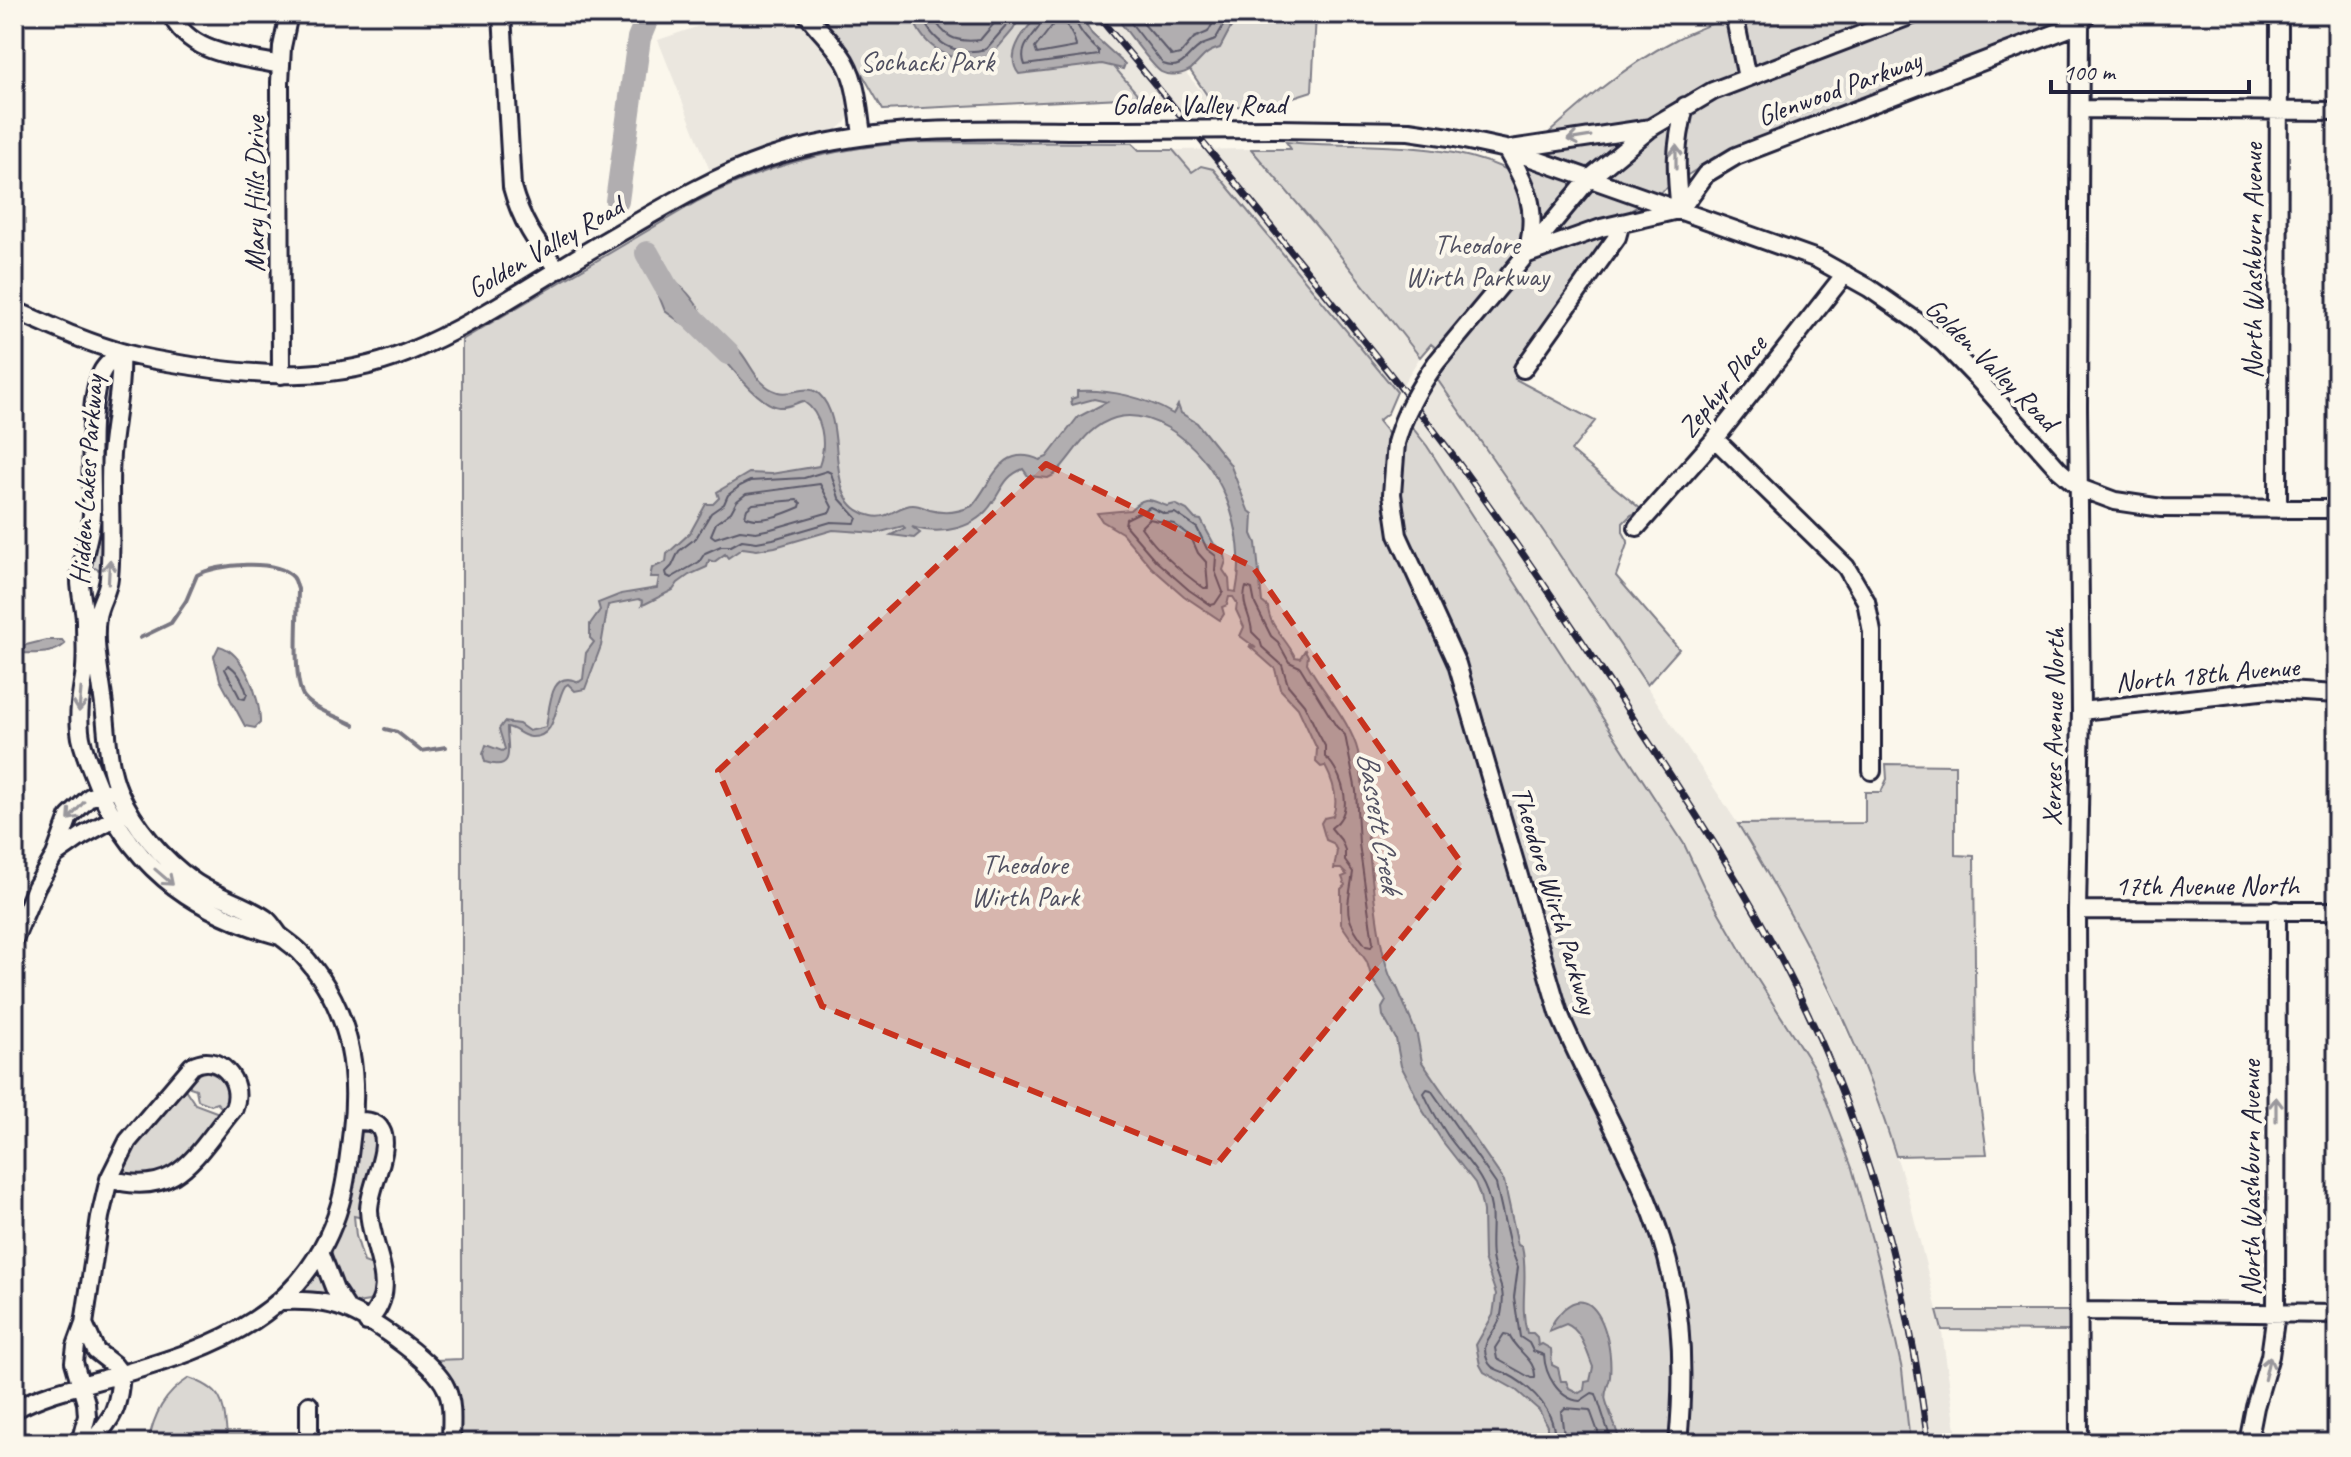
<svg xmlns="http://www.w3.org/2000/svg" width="2351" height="1457" font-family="Caveat,sans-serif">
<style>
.built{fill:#ebe7df}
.green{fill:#dbd8d3;stroke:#7e7d87;stroke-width:2}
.water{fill:#b1aeb0;stroke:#787681;stroke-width:2}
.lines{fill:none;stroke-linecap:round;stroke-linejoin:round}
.shore{stroke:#5b5a6a;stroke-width:2}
.stream{stroke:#787681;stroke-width:4}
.river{stroke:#b1aeb0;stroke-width:24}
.minor-casing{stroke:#22223b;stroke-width:22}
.minor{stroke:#fbf7ec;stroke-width:16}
.rail-casing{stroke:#22223b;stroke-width:7}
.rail{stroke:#fbf7ec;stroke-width:4;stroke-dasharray:12;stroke-linecap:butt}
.minor-bridge-casing{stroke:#22223b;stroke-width:22;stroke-linecap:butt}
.minor-bridge{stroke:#fbf7ec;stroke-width:16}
.oneway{stroke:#99979c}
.marked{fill:#c8321e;fill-opacity:0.2;stroke:#c8321e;stroke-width:6;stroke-dasharray:16 10;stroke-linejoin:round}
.labels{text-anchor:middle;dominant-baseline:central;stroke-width:8;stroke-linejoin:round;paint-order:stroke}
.park-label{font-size:28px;fill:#505061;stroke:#fbf7ec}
.street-label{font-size:28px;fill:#22223b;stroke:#fbf7ec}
.water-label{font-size:30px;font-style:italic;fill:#545364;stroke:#fbf7ec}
</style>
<rect width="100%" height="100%" fill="#fbf7ec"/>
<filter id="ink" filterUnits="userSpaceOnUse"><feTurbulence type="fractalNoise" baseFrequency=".0125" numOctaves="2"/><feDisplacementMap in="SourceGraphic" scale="16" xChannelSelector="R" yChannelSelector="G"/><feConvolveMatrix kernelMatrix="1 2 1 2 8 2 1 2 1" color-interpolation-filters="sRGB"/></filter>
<g filter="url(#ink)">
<path class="built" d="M735 14H800L843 70 849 88 848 117 845 123 838 129 779 143 710 171 658 40Z
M1057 14H1136L1220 113H1141Z
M1251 149 1324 235 1420 357 1393 400 1173 150Z
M1437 379 1544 532 1738 824 1777 889 1806 944 1875 1092 1906 1186 1941 1326 1958 1443H1897L1778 1023 1743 951 1683 854 1407 442 1416 415Z"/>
<path class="green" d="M817 14H1069L1140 97 883 110 860 70Z
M1238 14H1316L1312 91 1259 108 1213 104 1190 70 1205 52 1220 47Z
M1739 14H2074L2053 26 1979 56 1749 141 1707 163 1622 216 1515 379 1595 421 1571 451 1642 510 1631 515 1623 523V532L1628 541 1616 576 1679 649 1647 685 1544 532 1437 379 1442 372 1432 358 1438 350 1431 344 1420 357 1324 235 1251 149H1291L1286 142C1360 149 1437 138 1508 170 1560 123 1612 72 1675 40 1695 29 1717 22 1739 14Z
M925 142 1132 143 1139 150H1173L1192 172 1201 166 1213 169 1397 392 1388 413 1378 421 1404 453 1411 426 1427 446 1684 844 1703 885 1756 977 1814 1068 1852 1168 1879 1265 1902 1370 1910 1443H458L453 1384 436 1360 462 1359V340L698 201C769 163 845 145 925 142Z
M108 375 111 378 105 412 104 573 95 568 86 571 97 410Z
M1886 764 1955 765V855L1974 856 1976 1074 1987 1154 1896 1156C1860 1039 1801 928 1738 824L1865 823V792H1881L1887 779Z
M206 1071 218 1076 230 1092 228 1101 222 1108 217 1103 211 1105 198 1100 196 1089 190 1087V1078L198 1072Z
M183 1086 195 1104 219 1113 178 1165 157 1176H127C123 1171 122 1170 124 1164 132 1138 165 1107 183 1086Z
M371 1129 375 1133 378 1143 367 1183 363 1218 354 1216 356 1236 364 1262 375 1266 378 1277 375 1295 369 1301 357 1303 352 1301 340 1286 330 1260 359 1133 362 1130Z
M321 1272 336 1299 306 1294 305 1286 315 1274Z
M1937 1311H2069V1331L1942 1330Z
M189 1378C228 1391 223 1407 228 1443H148C154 1414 164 1394 189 1378Z"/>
<path class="water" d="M912 14H1022L1013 30 991 56C957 69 921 48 912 14Z
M1040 14H1080L1092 34 1125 64 1123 69 1102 64 1019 74C1003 54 1026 28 1040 14Z
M1115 14H1238L1220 48C1202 53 1204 58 1191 69 1184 74 1170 77 1161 72 1154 68 1120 23 1115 14Z
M652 250 663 263 671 281C688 288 696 305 706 319L695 329 680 322 665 311 643 256Z
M707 327C711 331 716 336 721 339 726 343 733 343 737 348 751 362 756 386 778 392 791 396 807 383 819 394 851 424 819 505 872 516 888 520 898 505 913 505 920 505 924 508 930 510 944 514 959 512 972 506 992 484 1000 442 1040 460L1047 457 1078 417 1107 402 1094 399 1072 405 1071 399 1077 397V391C1109 389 1145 397 1173 414L1178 405 1181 413 1197 423 1230 464 1248 510 1253 514 1252 534 1256 543 1262 602 1268 607C1269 627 1287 639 1295 657L1300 658 1305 650 1308 656 1307 663C1322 691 1351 722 1358 752 1367 793 1373 967 1397 987L1417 1035 1422 1062 1504 1181 1518 1245 1522 1247C1529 1277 1519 1304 1527 1333H1533L1537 1337 1538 1346 1542 1344 1551 1349 1552 1365 1558 1368 1561 1381H1566L1569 1388 1579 1393 1584 1390 1585 1382 1590 1381 1593 1367C1587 1353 1582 1330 1566 1324L1549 1331C1553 1319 1572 1292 1590 1305 1607 1319 1612 1356 1610 1377 1609 1385 1603 1393 1606 1401 1610 1415 1617 1428 1620 1443H1547V1426L1539 1410 1516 1390 1484 1372 1480 1365 1476 1345 1493 1315 1496 1294 1484 1259 1483 1211 1480 1196 1475 1183 1443 1142 1423 1111 1408 1079 1401 1066 1396 1039 1383 1016 1382 1008 1386 1001 1372 979 1367 962 1341 924V889L1345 885 1342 877 1347 875 1341 869H1334L1337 851 1333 843 1326 840 1321 823 1324 818 1333 816C1339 799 1333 781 1325 766L1321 767 1316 762 1317 749 1298 708 1280 689 1275 669 1249 646 1256 648 1240 636 1244 627 1236 610 1237 603 1233 597H1229L1227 605 1222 607 1224 614 1220 620 1184 596 1151 567 1122 533 1102 521 1097 513 1130 510C1146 494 1149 500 1167 506L1175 504 1187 510 1195 519 1201 520 1214 544 1224 550 1226 561 1223 570 1229 579 1230 591 1236 592C1249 532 1221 460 1168 428 1152 419 1134 412 1115 418 1085 427 1075 454 1054 475L1048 478 1028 476 1023 469C1005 476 1003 487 993 502 976 529 942 536 912 527L920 533 914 538 891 535 905 528 903 526 877 533 833 530 775 547 757 550 743 548 728 558 725 554 714 562 709 560 707 567 689 575 678 583 673 590 645 604 642 605 643 601 639 599 608 605 601 646 585 689 575 691 568 684 565 686C554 703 558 738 531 737 521 736 516 728 507 727 506 743 518 773 485 762L483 754 486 745 502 751 505 749 499 729 504 722 519 724 529 731 546 727C550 708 549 668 579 682L583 679 586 653 594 642 590 638V624L600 610 598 603 621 594 657 588 659 577H650L652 568 666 562 667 554 690 533 706 504H713L719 498 717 492 749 473 771 474 819 466C827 443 823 414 803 401 796 403 787 408 779 407 754 404 719 349 701 333Z
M46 640H62L65 644C52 656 31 653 14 653V645L22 646Z
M219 646C244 652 261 699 260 723L255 728 245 726 220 680 214 656Z"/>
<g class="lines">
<path class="shore" d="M920 14C934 43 953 57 986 49L1007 25 1013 14
M931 14C944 37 954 43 980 40L1002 14
M1045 14C1042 33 1016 43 1025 65L1099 55V51C1088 41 1076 29 1074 14
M1055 14 1052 26 1035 48 1037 54 1076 47C1076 35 1064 27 1064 14
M1124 14 1163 64C1184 72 1187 53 1202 45 1206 43 1211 42 1215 40L1230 14
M1135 14 1172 56 1180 54 1194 38 1208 32 1218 14
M827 471 831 473 839 498 857 518 855 523 831 522 773 539 757 542 742 540 731 546H721L705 553 699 562 671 578 667 576 666 572 672 566 679 551 696 538 711 513 724 504 728 495 740 486 750 481 804 478Z
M820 484 832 507 830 512 771 529 756 532 740 530 715 538 711 535 716 523 731 512 737 501 746 494Z
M797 500 801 503 800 507C784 514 760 524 745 516L747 509 753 504Z
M1150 507 1165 514 1175 513 1197 528 1207 549 1216 556 1215 571 1223 592 1215 604 1211 605 1189 590 1156 561 1125 525 1126 519Z
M1149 519 1174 524 1191 537 1198 553 1206 562 1208 588H1204C1181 572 1157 550 1141 527Z
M1246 587 1252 589 1255 604 1271 636 1278 642 1289 662 1300 667 1336 726 1345 735 1356 791 1359 844 1373 943 1371 947 1366 946C1341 914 1348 909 1353 872L1345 861V850L1341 840 1331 828C1334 825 1338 823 1340 819 1352 803 1339 767 1325 757V746L1318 733 1304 704 1288 685 1282 665 1262 647 1260 640 1252 632C1251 615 1240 604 1246 587Z
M228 665C238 670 244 684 247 694L245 699 240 698 225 669Z
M1504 1334 1509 1335C1516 1352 1537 1360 1535 1378H1531L1497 1359 1495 1348Z
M1555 1443C1556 1411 1533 1387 1505 1373 1497 1369 1490 1369 1487 1359 1479 1340 1498 1332 1501 1315 1507 1284 1496 1283 1492 1257 1490 1241 1493 1224 1491 1208 1486 1176 1465 1160 1448 1136 1439 1122 1430 1108 1424 1093L1427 1089 1431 1090 1496 1184 1510 1246 1518 1267 1514 1297 1520 1337 1529 1343 1533 1351 1544 1355C1545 1374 1558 1399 1580 1401L1592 1393 1596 1394 1612 1443
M1565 1443 1561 1412 1565 1408 1590 1410 1602 1443"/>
<path class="stream" d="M140 638 171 623 186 601 197 575C217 564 276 558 293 577 296 580 296 585 298 589 298 612 292 681 304 697 314 710 339 717 354 725
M385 729 397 732 421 751 446 747"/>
<path class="river" d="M617 201 639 38 649 14
M647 253 665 285 685 311 728 353"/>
<defs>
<path id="minor" d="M171 14C190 56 241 56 281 65
M502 14 512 187C521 220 535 242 557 268
M807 14C817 28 830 40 840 54 857 76 858 108 862 135
M1734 14 1747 78
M2080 109 2337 111
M1275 129 1409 131 1450 137 1506 149 1817 259 1869 288 1918 322 1944 344 1977 378 2059 470 2080 488 2115 501 2162 508 2337 509
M1506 149C1527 186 1538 206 1528 249
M1511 149 1651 128
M1680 210 1706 174 1736 156 2080 24
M1680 210C1675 167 1675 148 1685 106
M1528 254 1601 228 1678 210
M14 310C49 325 84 342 121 352 144 359 168 362 192 366 264 377 337 381 406 353 477 324 541 278 607 240 659 210 710 178 768 158 881 120 1004 131 1122 130
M120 352C115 358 107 363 103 370 86 398 93 479 92 514 91 537 81 558 80 580 80 595 85 608 85 622 85 640 87 659 84 677 81 696 78 711 80 731 81 745 87 758 92 771 126 863 188 910 280 936
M1436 363 1589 179 1652 127 1713 91 1915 14
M1523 369 1617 237 1621 223
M281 375 280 82 282 47 289 14
M1715 439 1846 567 1866 601 1872 632V771
M1396 443 1392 494 1398 535 1457 664 1559 1013C1596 1103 1654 1187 1673 1284 1684 1336 1683 1390 1678 1443
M2278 509 2279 14
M1637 527 1715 439 1845 274
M2081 711 2269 690 2337 694
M55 855 82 836 120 815
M2077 910 2337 911
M14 940 36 887 55 855 69 817 90 797 107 792
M353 1121C363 1121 376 1120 381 1130 392 1149 369 1187 369 1210 370 1251 403 1287 367 1322
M320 1251 335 1290 348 1310
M282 1301C303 1300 330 1301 350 1311 375 1322 435 1363 446 1388 454 1404 451 1425 451 1443
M2080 1311 2337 1314
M84 1324 96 1351 114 1365 121 1374C118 1411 114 1415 91 1443
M309 1405V1443
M14 1410C45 1392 83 1385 118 1375 217 1347 308 1314 340 1204 347 1180 349 1155 352 1130 360 1064 347 1002 300 952 294 946 286 941 279 935 275 930 271 923 266 919 245 904 215 897 193 881 163 860 134 826 119 792 106 762 108 730 103 698 100 672 93 644 97 617 99 603 108 592 109 578 113 537 108 495 111 454 114 420 122 386 120 352
M80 1443 87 1416 86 1403 74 1362 76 1346 84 1324 100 1217 109 1179C178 1199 195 1155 234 1108 245 1081 218 1051 192 1066L128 1141 109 1179
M2079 1443 2077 910 2081 711 2078 406 2080 24 2087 14
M2248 1443 2255 1407 2270 1356 2276 1313 2277 910"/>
</defs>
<use href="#minor" class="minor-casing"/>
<use href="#minor" class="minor"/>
<defs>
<path id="rail" d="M1096 14C1165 95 1232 178 1299 261 1351 325 1403 388 1451 453 1503 523 1552 596 1600 668 1672 778 1748 887 1805 1007 1871 1143 1909 1293 1928 1443"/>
</defs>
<use href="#rail" class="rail-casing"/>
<use href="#rail" class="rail"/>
<defs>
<path id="minor-bridge" d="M1122 130 1275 129
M1396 443C1404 413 1418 389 1436 363"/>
</defs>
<use href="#minor-bridge" class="minor-bridge-casing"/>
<use href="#minor-bridge" class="minor-bridge"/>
</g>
<defs><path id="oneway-shaft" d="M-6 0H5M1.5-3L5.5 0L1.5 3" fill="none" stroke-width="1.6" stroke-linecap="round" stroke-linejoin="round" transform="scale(2)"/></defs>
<g class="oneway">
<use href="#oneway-shaft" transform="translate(1579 138) rotate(171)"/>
<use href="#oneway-shaft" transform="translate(1676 157) rotate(-90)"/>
<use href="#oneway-shaft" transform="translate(109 572) rotate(-87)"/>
<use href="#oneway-shaft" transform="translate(80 700) rotate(95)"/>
<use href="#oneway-shaft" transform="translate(76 811) rotate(131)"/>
<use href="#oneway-shaft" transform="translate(164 877) rotate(41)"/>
<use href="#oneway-shaft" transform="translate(2276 1109) rotate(-90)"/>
<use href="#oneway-shaft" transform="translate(2267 1368) rotate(-77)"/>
</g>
</g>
<path class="marked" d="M1046 464 1253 567 1462 864 1216 1165 822 1006 718 771Z"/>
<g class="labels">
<g class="park-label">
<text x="927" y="61">Sochacki Park</text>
<text x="1477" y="244">Theodore<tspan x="1477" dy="32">Wirth Parkway</tspan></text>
<text x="1025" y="864">Theodore<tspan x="1025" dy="32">Wirth Park</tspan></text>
</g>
<g class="street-label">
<text transform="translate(1839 88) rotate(-20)">Glenwood Parkway</text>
<text x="1199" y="104">Golden Valley Road</text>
<text transform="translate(254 194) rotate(-90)">Mary Hills Drive</text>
<text transform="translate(545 247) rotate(-30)">Golden Valley Road</text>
<text transform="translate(2252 261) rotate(-90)">North Washburn Avenue</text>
<text transform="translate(1992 364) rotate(45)">Golden Valley Road</text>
<text transform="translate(1722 386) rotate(-51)">Zephyr Place</text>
<text transform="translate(86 480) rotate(-86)">Hidden Lakes Parkway</text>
<text transform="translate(2207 674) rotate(-5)">North 18th Avenue</text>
<text transform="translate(2053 727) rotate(-89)">Xerxes Avenue North</text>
<text x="2207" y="885">17th Avenue North</text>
<text transform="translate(1555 900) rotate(73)">Theodore Wirth Parkway</text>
<text transform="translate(2250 1178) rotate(-90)">North Washburn Avenue</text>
</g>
<g class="water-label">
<text transform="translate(1380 822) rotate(80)">Bassett Creek</text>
</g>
</g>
<rect width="2351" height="1457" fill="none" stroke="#fbf7ec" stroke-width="48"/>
<rect x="24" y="24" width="2303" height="1409" fill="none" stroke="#22223b" stroke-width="3" filter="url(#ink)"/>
<path d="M2051 80v12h198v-12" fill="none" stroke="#22223b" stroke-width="4"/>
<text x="2063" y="80" font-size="24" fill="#22223b" stroke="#fbf7ec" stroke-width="6" paint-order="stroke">100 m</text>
</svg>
